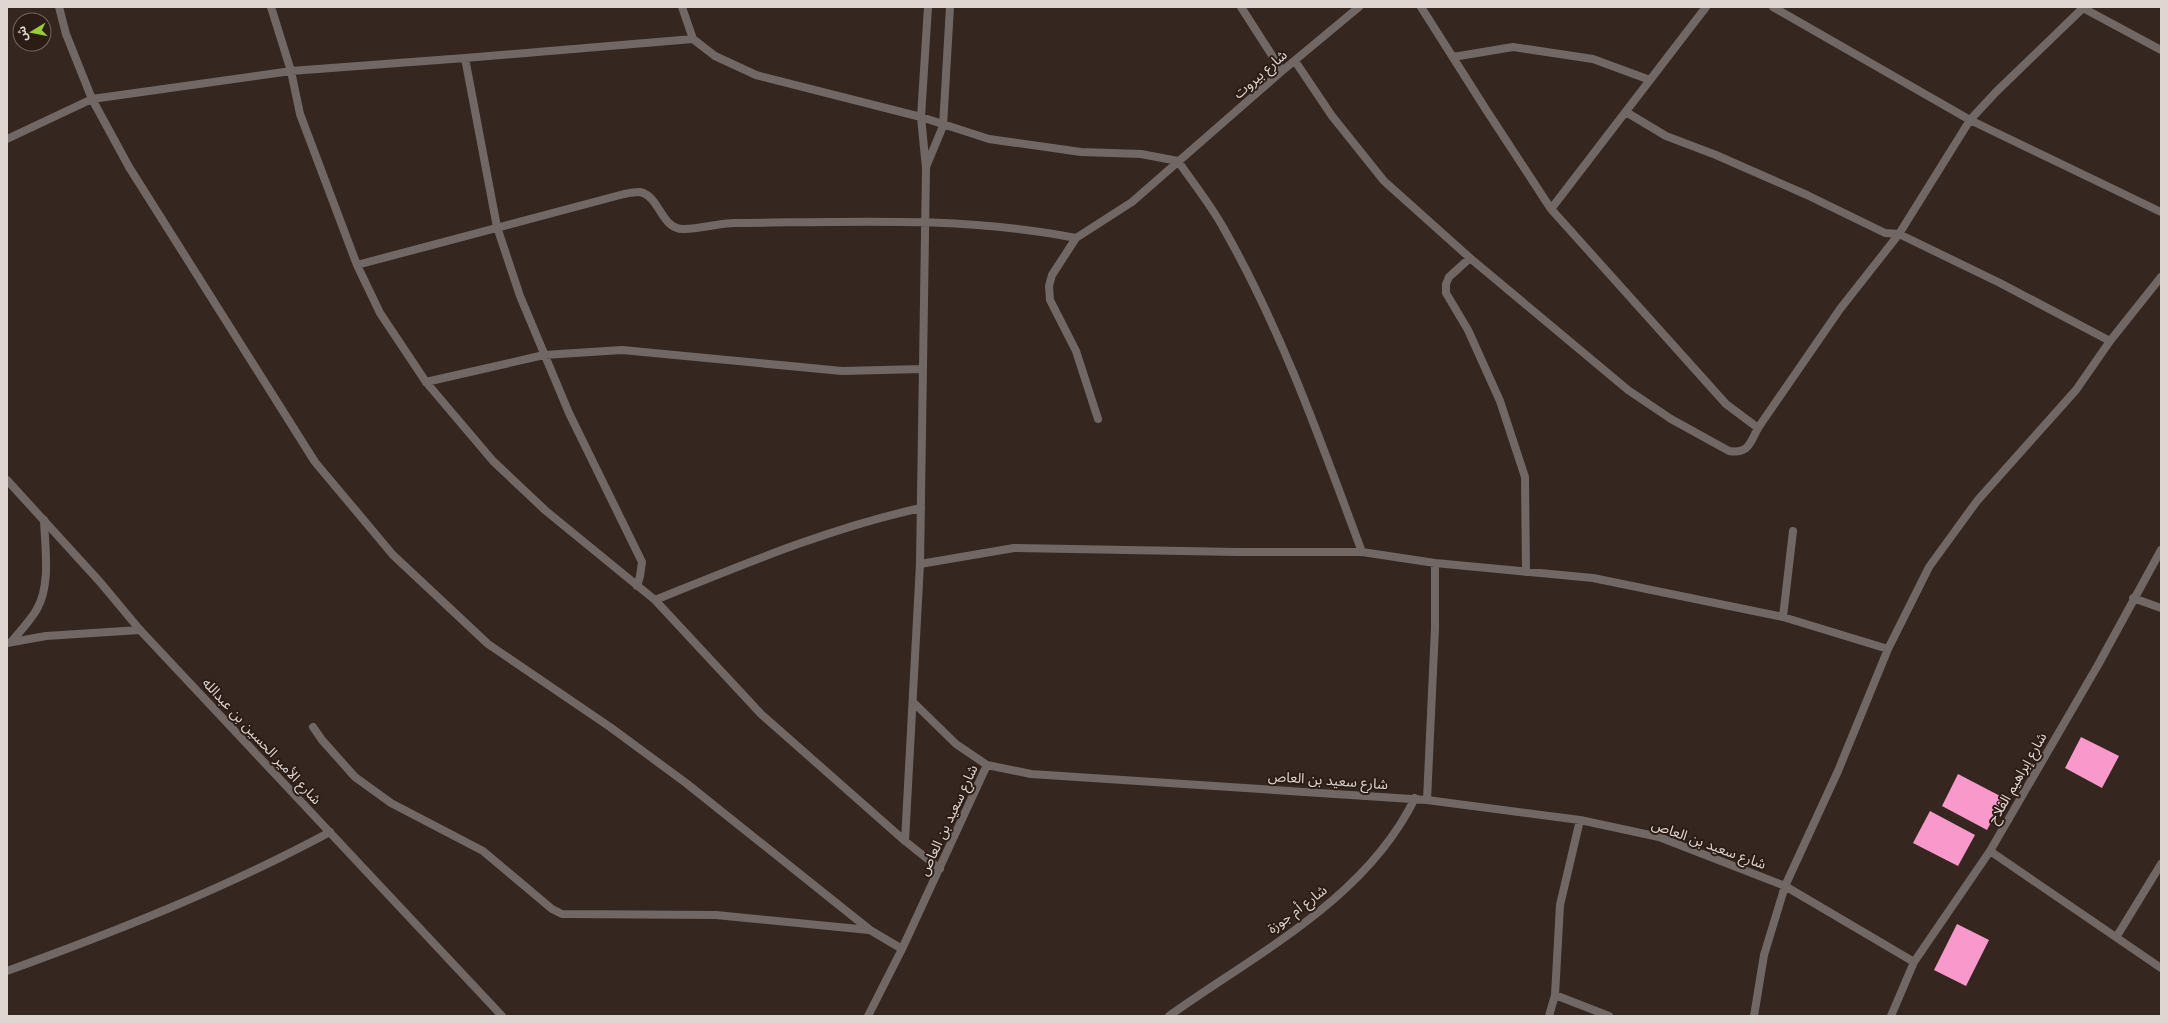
<svg xmlns="http://www.w3.org/2000/svg" width="2168" height="1023" font-family="Quicksand,'Noto Sans Arabic',sans-serif">
<style>
.building{fill:#f998cb}
.lines{fill:none;stroke-linecap:round;stroke-linejoin:round}
.minor{stroke:#716866;stroke-width:8}
.tertiary{stroke:#716866;stroke-width:8}
.labels{text-anchor:middle;dominant-baseline:central;stroke-width:4;stroke-linejoin:round;paint-order:stroke}
.street-label{font-size:14px;fill:#e0d6d1;stroke:#2b1d16}
</style>
<rect width="100%" height="100%" fill="#352620"/>
<path class="building" d="M2081 737 2119 756 2102 788 2065 768Z
M1958 774 2004 798 1987 830 1942 806Z
M1930 811 1975 835 1958 866 1913 843Z
M1957 924 1989 940 1966 986 1934 970Z"/>
<g class="lines">
<path class="minor" d="M59 7 66 34 92 99 129 167 315 462 393 555 488 644 610 727 686 783 870 930 902 949
M271 7 291 71 300 114 357 265 380 313 426 382 493 461 546 511 655 600 761 714 905 841 940 869
M682 7 693 39 715 56 756 75 921 117 989 139 1081 152 1141 154 1178 161C1193 183 1211 205 1224 229 1282 331 1321 442 1362 552
M1241 7 1282 71
M1421 7 1485 108 1551 209 1726 404 1758 428 1840 309 1899 234 1970 120 1996 92 2084 7
M1773 7 1970 120 2161 212
M2083 8 2161 50
M1453 57 1513 47 1593 59 1650 80
M465 58 497 227 520 296 569 413 642 562 640 576 637 586
M1295 61 1332 116 1384 181 1470 258 1628 390 1671 419 1729 451C1749 454 1750 443 1758 428
M1626 112 1666 136 1716 155 1807 195 1885 233 1899 234 2000 283 2110 341
M7 139 92 99 291 71 465 58 693 39
M926 167 943 126 950 7
M1551 209 1706 7
M1470 258 1449 277 1446 284V293L1468 330 1500 401 1525 477 1526 572
M357 265 624 194C629 193 635 192 640 192 660 196 661 230 684 229 701 229 718 223 735 223 849 222 965 216 1076 238
M426 382 544 355 622 350 842 371 922 369
M1098 419 1076 351 1050 300 1049 286 1052 275 1076 238 1132 202 1282 71 1359 7
M920 564 1014 548 1238 552H1362L1435 563 1593 578 1783 617 1888 649
M2133 598 2161 608
M655 600C742 565 829 528 921 508
M1783 617 1793 531
M12 641C20 631 31 620 37 609 51 584 45 548 44 520
M7 643 46 636 140 630
M913 702 956 744 987 765
M313 727 322 740 355 777 391 803 483 851 552 909 562 914 716 915 869 930
M1427 800 1435 628V563
M905 841 920 564 926 168 921 117 928 7
M1990 851 2161 968
M2117 936 2161 864
M7 971C117 931 226 888 330 832
M1555 995 1609 1016
M868 1016 902 949 987 765 1031 774 1427 800 1580 820 1659 837 1785 886 1914 962
M1169 1016C1257 953 1366 899 1415 798
M1549 1016 1555 995 1560 905 1580 820
M1754 1016 1764 955 1785 886 1838 771 1888 649 1929 567 1977 501 2076 390 2110 341 2161 277
M1891 1016 1914 962 1990 851 2098 665 2161 550"/>
<path class="tertiary" d="M7 480 100 582 140 630 502 1016"/>
</g>
<g class="labels">
<g class="street-label">
<text transform="translate(1260 74) rotate(-41)">شارع بيروت</text>
<text transform="translate(262 741) rotate(47)">شارع الأمير الحسين بن عبدالله</text>
<text transform="translate(2017 778) rotate(-60)">شارع إبراهيم الفلاح</text>
<text transform="translate(1328 780) rotate(4)">شارع سعيد بن العاص</text>
<text transform="translate(948 820) rotate(-65)">شارع سعيد بن العاص</text>
<text transform="translate(1709 844) rotate(20)">شارع سعيد بن العاص</text>
<text transform="translate(1297 909) rotate(-37)">شارع أم جوزة</text>
</g>
</g>
<rect width="2168" height="1023" fill="none" stroke="#e0d6d1" stroke-width="16"/>
<g transform="translate(32 32) rotate(260)"><circle r="19" fill="#2b1d16" stroke="#736761"/>
<path d="M0-3L7 15L0 10L-7 15Z" fill="#97cc38"/>
<text y="-6" font-size="11" font-weight="bold" text-anchor="middle" fill="#e0d6d1">ش</text>
</g>
</svg>
